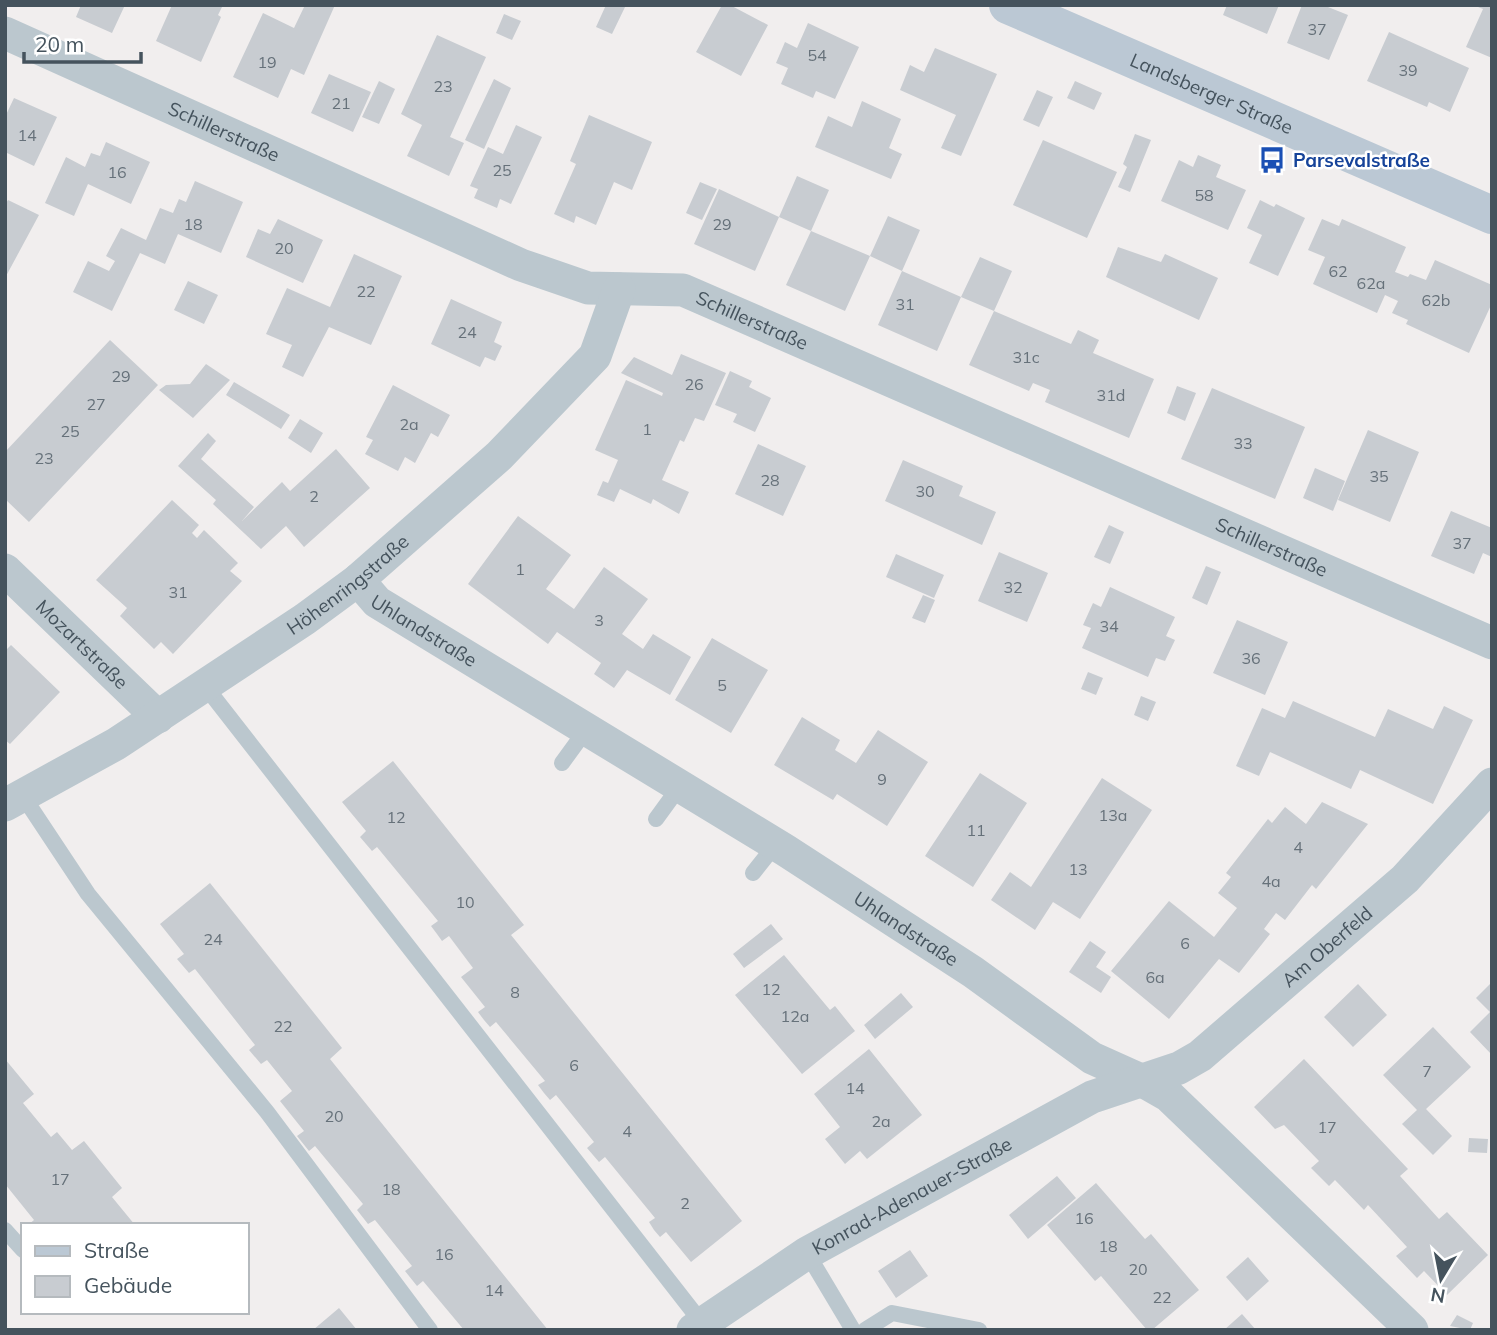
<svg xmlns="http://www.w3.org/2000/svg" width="1497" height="1335" font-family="Mulish,sans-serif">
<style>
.building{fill:#c8ccd1}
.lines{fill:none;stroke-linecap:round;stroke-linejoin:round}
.lane{stroke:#bbc7ce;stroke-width:16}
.street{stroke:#bbc7ce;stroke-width:33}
.secondary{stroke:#bbc8d4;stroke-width:38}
.labels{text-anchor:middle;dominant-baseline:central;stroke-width:5;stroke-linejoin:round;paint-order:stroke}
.number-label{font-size:16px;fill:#66717a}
.street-label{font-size:19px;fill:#45535d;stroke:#fff}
.transit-label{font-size:19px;font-weight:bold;fill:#164399;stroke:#fff;text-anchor:start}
</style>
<rect width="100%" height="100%" fill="#f1eeee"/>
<path class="building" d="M81 5H125L112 33 76 17Z
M172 5H223L218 15 221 17 201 62 156 41Z
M305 5H335L304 75 291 69 278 98 233 77 263 13 294 28Z
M606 5H626L612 34 596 27Z
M722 5H730L768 25 741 76 696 52Z
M1227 5H1279L1267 34 1223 15Z
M1302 5H1323L1348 15 1329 60 1287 43Z
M1473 5H1492V58L1466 47 1483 9Z
M504 14 521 21 512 40 496 33Z
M808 23 859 47 835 99 816 91 813 98 781 84 788 68 776 63 785 42 797 48Z
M1389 32 1469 68 1450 112 1429 102 1427 107 1367 81Z
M437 35 486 57 450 137 464 143 449 176 407 156 422 125 401 114Z
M935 48 997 74 961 156 941 148 956 115 900 90 910 65 924 72Z
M329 74 371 92 353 132 311 113Z
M494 79 511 88 484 149 465 140Z
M379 81 395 89 379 124 362 117Z
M1075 81 1102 93 1094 110 1067 98Z
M1037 90 1053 97 1039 127 1023 120Z
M14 98 57 117 34 166 5 152V117Z
M862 101 901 119 889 148 902 154 891 179 815 147 828 116 852 127Z
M589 115 652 142 632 190 614 182 596 225 576 216 574 223 554 214 576 164 570 161Z
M516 125 542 137 511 204 500 199 497 208 474 198 478 189 470 186 488 147 503 154Z
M1135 134 1151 140 1130 192 1118 187 1127 167 1123 164Z
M1043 140 1117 172 1087 238 1013 205Z
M106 142 150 162 131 204 88 184 74 216 45 203 66 157 85 167 91 153 100 156Z
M1198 155 1221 165 1216 177 1246 190 1228 230 1161 201 1179 160 1193 167Z
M797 176 829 190 811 231 779 217Z
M195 181 243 202 221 253 178 234 165 264 140 253 112 311 73 292 88 261 109 271 115 261 106 256 121 228 146 240 160 208 173 213 179 199 186 202Z
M700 182 717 189 702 220 686 213Z
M719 189 779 217 755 271 694 244Z
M8 200 39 215 5 278V205Z
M1260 200 1274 207 1276 204 1305 218 1278 276 1249 263 1262 235 1247 228Z
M888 216 920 230 902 271 870 256Z
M278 219 323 240 303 283 246 257 258 229 270 234Z
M1322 219 1339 226 1342 219 1406 247 1395 272 1408 277 1410 274 1426 280 1435 260 1492 285V303L1469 353 1406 324 1408 320 1392 313 1398 301 1385 295 1377 313 1313 284 1325 257 1308 250Z
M811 231 870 256 845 311 786 285Z
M1118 247 1161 262 1165 254 1218 278 1199 320 1106 277Z
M354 254 402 276 371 345 329 327 303 377 282 367 292 345 266 334 287 288 330 307Z
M980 257 1012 271 994 311 961 297Z
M902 271 961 297 937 351 878 325Z
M188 281 218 295 204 324 174 310Z
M451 299 502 322 494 342 502 346 495 361 485 357 480 367 431 344Z
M994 311 1071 344 1078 330 1099 340 1093 353 1154 379 1129 438 1045 402 1050 390 1033 383 1029 391 969 365Z
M110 340 158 385 29 522 5 499V452Z
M681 354 726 373 704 421 695 418 684 442 680 440 662 480 689 492 679 514 653 499 651 504 620 489 614 502 597 495 603 481 608 483 618 460 595 450 626 380 662 396 663 393 621 373 634 357 672 375Z
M206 364 230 380 193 418 159 390 166 385 190 384Z
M730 371 752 381 749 387 771 398 755 432 733 422 737 414 715 405Z
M234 382 290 415 281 429 226 395Z
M393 385 450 415 438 437 431 433 415 463 405 457 398 471 365 454 373 440 366 437Z
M1177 386 1196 393 1185 421 1167 413Z
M1212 388 1305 427 1275 499 1181 459Z
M300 419 323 433 311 453 288 438Z
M1368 430 1419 452 1390 522 1338 500Z
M208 433 216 441 201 459 254 507 242 521 282 482 290 491 336 449 370 488 304 547 286 526 261 549 213 504 216 500 178 466Z
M758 444 806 466 783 516 735 494Z
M903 460 963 486 959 496 996 512 982 545 885 501Z
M1315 468 1345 481 1333 511 1303 498Z
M172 500 199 525 192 533 197 538 204 530 238 563 230 571 242 581 173 654 161 642 154 649 120 616 127 608 96 580Z
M1451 511 1492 528V557L1483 553 1474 574 1431 556Z
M518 516 571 555 546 589 574 609 604 567 648 599 622 634 643 649 653 634 691 657 670 695 627 670 614 688 594 674 601 663 557 632 548 644 468 584Z
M1109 525 1124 532 1110 564 1094 557Z
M999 552 1048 573 1027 622 978 601Z
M896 554 944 575 934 598 886 577Z
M1206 566 1221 572 1207 605 1192 598Z
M1110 587 1175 617 1166 636 1175 640 1165 661 1156 658 1148 677 1082 648 1091 628 1083 625 1093 603 1101 607Z
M923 595 935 600 925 623 912 618Z
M1237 620 1288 642 1265 695 1213 673Z
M712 638 768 670 731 733 675 700Z
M11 645 60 692 10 744 5 740V651Z
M1088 672 1103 678 1096 695 1081 689Z
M1141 696 1156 702 1148 721 1134 715Z
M1293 701 1375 737 1388 709 1433 729 1444 706 1473 720 1433 804 1360 770 1351 789 1270 752 1259 776 1236 766 1262 708 1285 718Z
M802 717 840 740 835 750 856 763 878 730 928 762 887 826 837 794 833 800 774 765Z
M393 761 524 925 511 935 742 1221 691 1262 666 1232 660 1237 654 1230 649 1222 655 1218 605 1157 599 1162 587 1148 594 1142 556 1095 550 1100 544 1093 538 1085 545 1081 496 1022 490 1027 484 1020 478 1012 485 1007 461 977 473 968 449 936 442 941 437 934 431 926 438 921 377 847 372 851 360 837 366 831 342 802Z
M980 773 1027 803 973 887 925 856Z
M1102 778 1152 810 1080 919 1053 902 1035 930 991 900 1010 872 1031 887Z
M1322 802 1368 824 1316 889 1312 885 1285 920 1276 913 1264 929 1270 934 1239 973 1219 959 1169 1019 1111 971 1169 901 1214 937 1237 908 1218 893 1231 877 1226 873 1268 819 1272 823 1285 807 1306 824Z
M210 883 342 1048 330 1059 548 1330H464L423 1281 417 1286 405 1271 412 1266 375 1220 368 1224 357 1210 363 1204 315 1146 309 1151 297 1136 304 1131 280 1101 292 1091 267 1060 261 1064 249 1050 255 1045 195 969 189 973 177 959 184 954 160 924Z
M771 924 783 939 744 968 733 954Z
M1090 941 1106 952 1096 967 1111 977 1101 993 1069 972Z
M784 955 830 1010 835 1006 855 1031 802 1074 735 995Z
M1492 982V1055L1470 1032 1490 1012 1476 998Z
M1358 984 1387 1015 1353 1047 1324 1017Z
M901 993 913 1007 875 1039 864 1025Z
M1433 1027 1471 1067 1426 1109 1452 1136 1433 1155 1402 1124 1417 1110 1383 1075Z
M869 1049 922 1115 867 1159 860 1151 845 1164 825 1139 840 1127 814 1094Z
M5 1059 34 1094 23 1103 51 1137 57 1132 72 1150 84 1141 122 1188 112 1197 135 1225H28L34 1220 5 1184Z
M1304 1059 1408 1169 1400 1176 1439 1219 1447 1212 1488 1255 1447 1295 1424 1271 1417 1278 1396 1256 1407 1247 1368 1205 1364 1210 1335 1180 1329 1186 1311 1168 1319 1161 1284 1125 1275 1129 1254 1107Z
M1469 1138 1488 1139 1487 1153 1468 1152Z
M1057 1176 1076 1198 1028 1239 1009 1215Z
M1096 1183 1145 1239 1151 1234 1199 1290 1152 1330H1147L1101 1276 1095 1281 1047 1225Z
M910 1250 928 1276 896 1298 878 1271Z
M1248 1257 1269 1281 1247 1301 1226 1277Z
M339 1308 357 1330H313Z
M1242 1314 1256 1330H1224Z
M1457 1315 1473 1323 1470 1330 1450 1326Z"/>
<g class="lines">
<path class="lane" d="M205 686 702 1323
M562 763 586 730
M23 796 88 894 267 1112 430 1330
M656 819 680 786
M753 873 776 844
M5 1230 23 1250
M807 1253 853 1330
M865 1330 892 1313 979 1330"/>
<g class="street">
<path id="s1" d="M5 33 521 265 588 288 683 290 1492 643"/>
<path id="s2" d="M5 570 158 717"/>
<path id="s3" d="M358 580 377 602 785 850 973 972 1092 1058 1141 1080 1169 1096 1412 1330"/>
<path id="s4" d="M5 805 116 744 305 619 358 580 499 456 595 356 619 289"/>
<path id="s5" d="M693 1330 807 1253 1092 1097 1179 1068 1200 1056 1405 879 1492 784"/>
</g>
<path class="secondary" id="s6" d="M1008 5 1492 215"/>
</g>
<defs>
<symbol id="bus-bare" viewBox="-9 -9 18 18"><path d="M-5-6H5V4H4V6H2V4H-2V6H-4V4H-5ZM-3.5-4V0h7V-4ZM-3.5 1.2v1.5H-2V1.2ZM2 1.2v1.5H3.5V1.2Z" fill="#1a4fb4" stroke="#fff" stroke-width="2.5" paint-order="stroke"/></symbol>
</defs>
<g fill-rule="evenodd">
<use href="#bus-bare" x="1253" y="141" width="38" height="38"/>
</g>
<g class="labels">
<g class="number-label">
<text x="1317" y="29">37</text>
<text x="817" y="55">54</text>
<text x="267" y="62">19</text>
<text x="1408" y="70">39</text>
<text x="443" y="86">23</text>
<text x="341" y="103">21</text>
<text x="27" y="135">14</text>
<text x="502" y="170">25</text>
<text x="117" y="172">16</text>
<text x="1204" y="195">58</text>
<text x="193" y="224">18</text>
<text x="722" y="224">29</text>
<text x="284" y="248">20</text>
<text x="1338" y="271">62</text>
<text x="1371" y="283">62a</text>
<text x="366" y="291">22</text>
<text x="1436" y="300">62b</text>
<text x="905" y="304">31</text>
<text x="467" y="332">24</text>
<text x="1026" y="357">31c</text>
<text x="121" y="376">29</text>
<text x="694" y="384">26</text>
<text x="1111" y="395">31d</text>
<text x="96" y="404">27</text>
<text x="409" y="424">2a</text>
<text x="647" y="429">1</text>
<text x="70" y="431">25</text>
<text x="1243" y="443">33</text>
<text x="44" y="458">23</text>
<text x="1379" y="476">35</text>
<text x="770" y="480">28</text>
<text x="925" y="491">30</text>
<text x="314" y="496">2</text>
<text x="1462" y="543">37</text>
<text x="520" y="569">1</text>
<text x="1013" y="587">32</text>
<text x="178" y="592">31</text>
<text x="599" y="620">3</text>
<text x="1109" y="626">34</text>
<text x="1251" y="658">36</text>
<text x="722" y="685">5</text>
<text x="882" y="779">9</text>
<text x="1113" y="815">13a</text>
<text x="396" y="817">12</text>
<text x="976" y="830">11</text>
<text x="1298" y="847">4</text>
<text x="1078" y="869">13</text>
<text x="1271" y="881">4a</text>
<text x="465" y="902">10</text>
<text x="213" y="939">24</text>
<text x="1185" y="943">6</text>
<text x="1155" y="977">6a</text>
<text x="771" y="989">12</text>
<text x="515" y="992">8</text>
<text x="795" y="1016">12a</text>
<text x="283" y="1026">22</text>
<text x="574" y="1065">6</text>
<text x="1427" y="1071">7</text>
<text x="855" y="1088">14</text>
<text x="334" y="1116">20</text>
<text x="881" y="1121">2a</text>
<text x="1327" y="1127">17</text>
<text x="627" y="1131">4</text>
<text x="60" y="1179">17</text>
<text x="391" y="1189">18</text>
<text x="685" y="1203">2</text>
<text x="1084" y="1218">16</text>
<text x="1108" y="1246">18</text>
<text x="444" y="1254">16</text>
<text x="1138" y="1269">20</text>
<text x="494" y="1290">14</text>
<text x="1162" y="1297">22</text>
</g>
<g class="street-label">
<text stroke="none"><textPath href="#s6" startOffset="222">Landsberger Straße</textPath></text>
<text stroke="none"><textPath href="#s1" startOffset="240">Schillerstraße</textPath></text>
<text stroke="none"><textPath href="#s1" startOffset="807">Schillerstraße</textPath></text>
<text stroke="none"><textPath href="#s1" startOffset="1374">Schillerstraße</textPath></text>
<text stroke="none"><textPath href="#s4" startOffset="408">Höhenringstraße</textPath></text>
<text stroke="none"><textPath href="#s3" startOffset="84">Uhlandstraße</textPath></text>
<text stroke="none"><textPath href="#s2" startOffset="107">Mozartstraße</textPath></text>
<text stroke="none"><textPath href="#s3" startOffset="651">Uhlandstraße</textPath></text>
<text stroke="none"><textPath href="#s5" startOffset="746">Am Oberfeld</textPath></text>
<text stroke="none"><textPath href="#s5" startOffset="257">Konrad-Adenauer-Straße</textPath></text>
</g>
<g class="transit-label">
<text x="1293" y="160">Parsevalstraße</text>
</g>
</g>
<rect width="1497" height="1335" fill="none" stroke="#45535d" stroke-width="14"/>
<rect x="21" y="1223" width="228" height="91" fill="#ffffff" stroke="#b5babe" stroke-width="2"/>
<rect x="35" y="1246" width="35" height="10" fill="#bbc8d4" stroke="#b5babe" stroke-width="2"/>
<text x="84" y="1258" font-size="21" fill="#45535d">Straße</text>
<rect x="35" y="1276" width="35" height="21" fill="#c8ccd1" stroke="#b5babe" stroke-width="2"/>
<text x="84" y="1293" font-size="21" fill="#45535d">Gebäude</text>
<g transform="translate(1441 1279) rotate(190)" stroke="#ffffff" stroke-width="5" paint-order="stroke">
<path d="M0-5L12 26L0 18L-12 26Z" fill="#45535d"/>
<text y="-10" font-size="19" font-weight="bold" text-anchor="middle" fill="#45535d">N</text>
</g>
<path d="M24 52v10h117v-10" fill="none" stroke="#45535d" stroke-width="3.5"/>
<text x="35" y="52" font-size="21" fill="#45535d" stroke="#ffffff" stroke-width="5" paint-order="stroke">20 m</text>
</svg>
